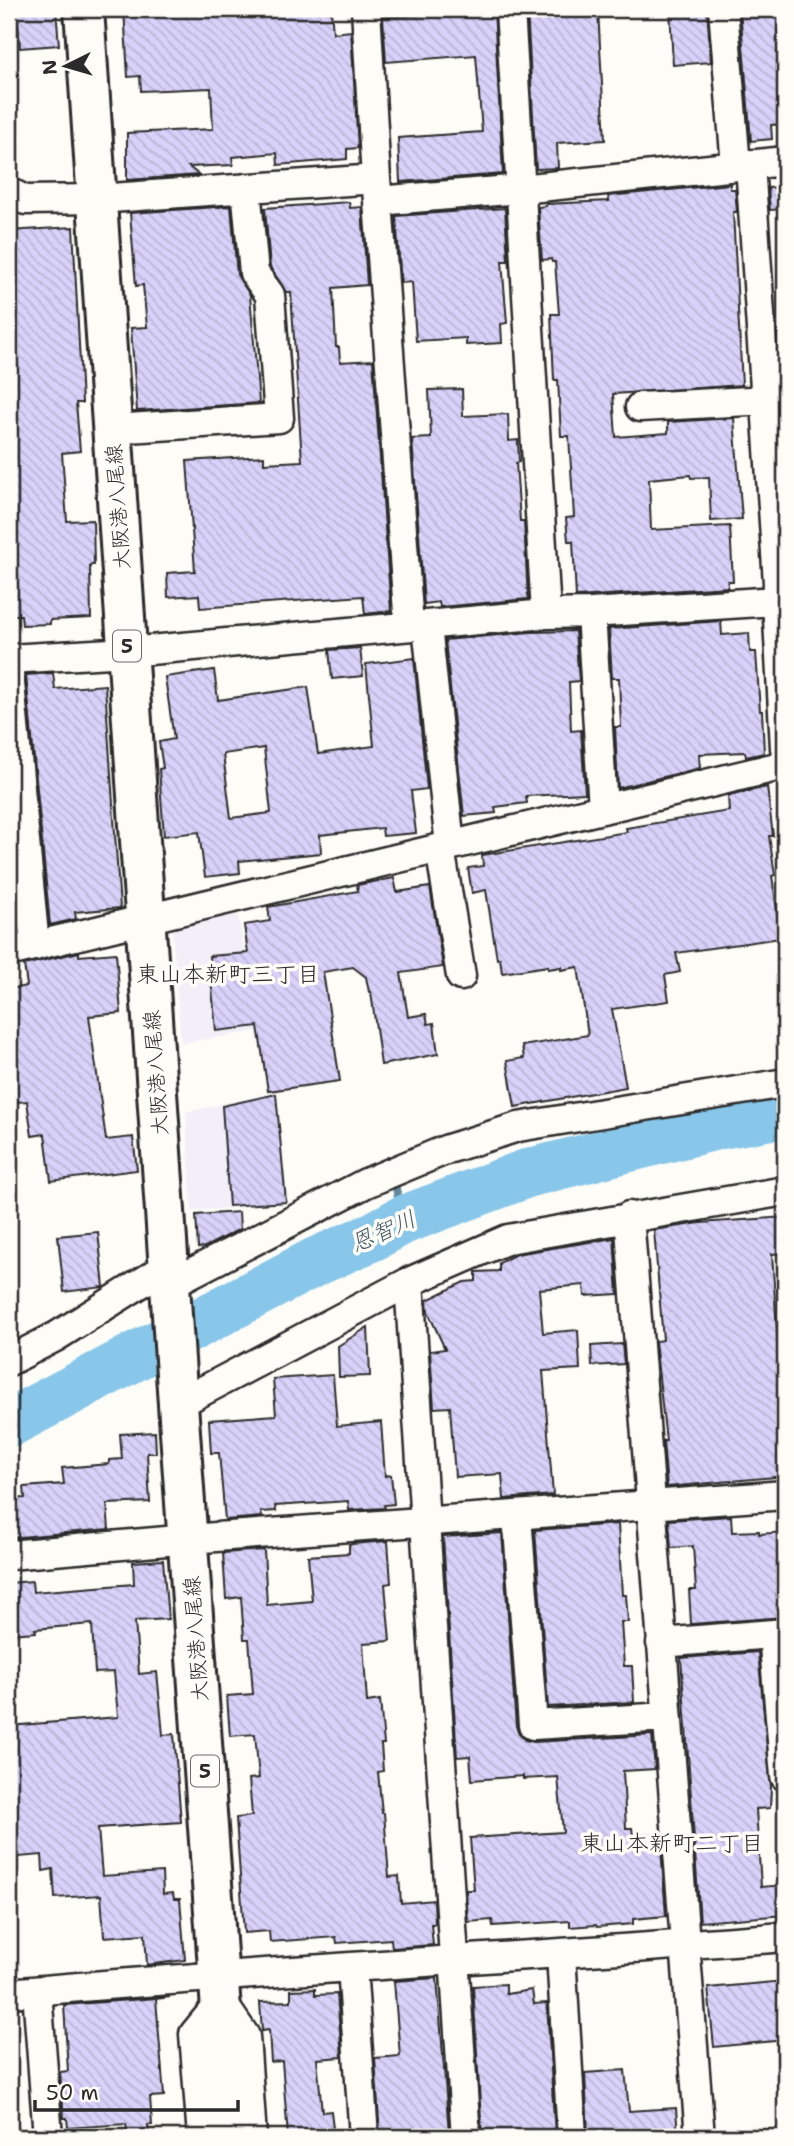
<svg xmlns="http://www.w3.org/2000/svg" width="794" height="2146" font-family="'Shantell Sans','Klee One',sans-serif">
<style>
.built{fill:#f2eff8}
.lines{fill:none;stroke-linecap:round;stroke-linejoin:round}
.stream{stroke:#63899e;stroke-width:8}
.river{stroke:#89c7ea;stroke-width:49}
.building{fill:url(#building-back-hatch);stroke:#2b2b2b;stroke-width:2;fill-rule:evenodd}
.street-casing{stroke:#2b2b2b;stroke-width:33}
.primary-casing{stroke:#2b2b2b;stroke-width:44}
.street{stroke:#fdfcf7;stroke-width:28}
.primary{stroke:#fdfcf7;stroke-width:38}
.labels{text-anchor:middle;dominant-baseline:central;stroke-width:7;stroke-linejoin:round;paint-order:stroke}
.shield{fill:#fdfcf7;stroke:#6a6a68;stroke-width:2}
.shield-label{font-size:19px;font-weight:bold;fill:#2b2b2b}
.street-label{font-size:21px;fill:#2b2b2b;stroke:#fdfcf7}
.neighbourhood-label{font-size:23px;fill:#2b2b2b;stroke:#fdfcf7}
.water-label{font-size:23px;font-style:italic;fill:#475a64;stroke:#fdfcf7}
</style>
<defs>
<pattern id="building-back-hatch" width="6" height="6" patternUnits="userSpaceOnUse" patternTransform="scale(1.75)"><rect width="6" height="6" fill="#d8d1f9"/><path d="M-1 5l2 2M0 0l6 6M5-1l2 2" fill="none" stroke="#bab4d6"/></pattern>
</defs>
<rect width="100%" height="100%" fill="#fdfcf7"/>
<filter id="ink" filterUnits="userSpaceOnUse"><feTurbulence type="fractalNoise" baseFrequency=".0143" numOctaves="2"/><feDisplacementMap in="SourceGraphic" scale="14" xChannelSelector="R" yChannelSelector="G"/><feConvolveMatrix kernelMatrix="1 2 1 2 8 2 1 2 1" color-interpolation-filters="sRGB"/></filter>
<g filter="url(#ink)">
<path class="built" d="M237 909 257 1031 181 1043 172 926Z
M276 1092 288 1203 192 1211 186 1112Z"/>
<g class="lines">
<path class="stream" d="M395 1184 403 1220"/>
<path class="river" d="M9 1423 315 1262 374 1236 403 1220 528 1173 719 1125 785 1113"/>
</g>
<path class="building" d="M17 9H56L59 45 20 48Z
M124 9H331L333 33 351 31 358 148 347 149V159L278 165 277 153 232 157 233 165 189 167 199 175 127 180V133L213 129 211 88 141 91 140 76 128 77Z
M474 9H494L503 174 400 182 398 138 482 132 476 55 386 62 383 17 429 15Z
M527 9H598L605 140 557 143 558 168 536 169Z
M670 9H707L711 62 673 65Z
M740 9H781L785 58V124L771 125 772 139 751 141Z
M730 184V189H735L737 212H733L742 385 613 394 616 437 668 433V422L734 418 742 519 711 521 709 477 691 478 690 475 649 479 651 530 730 526 733 581H728V587L576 597 573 541H568L566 518 574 517 569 436H561L558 380H554L551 314H559L555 262H552L551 259 542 260 538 207 546 206V204L609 201 608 196Z
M785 187V209L770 210 768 188Z
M349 202 350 208 362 207 367 285 333 288 336 347H339L340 362 373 360 391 611 365 614 363 596 200 608 199 595 168 597 167 573 195 571 187 461 264 456V463L302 461 291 292H286L270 267 265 208Z
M231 206 237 275 250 295 259 403 137 411 131 328 147 327 143 285 136 286 130 213Z
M505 208 508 261H502L507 323 501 324 502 343 466 345V338L416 341 412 282 401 283 396 216Z
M73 227 82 403H76L80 451 62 453 67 521 93 520 94 565H90L91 618 50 620V624L22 625 21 615H9V458H15L13 414 9 415V231Z
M462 389 463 416 508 414 509 441 518 440 519 462 516 463 520 521H524L528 599 440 607 439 602 424 604 412 439 431 438 429 390Z
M721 621 722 635 749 633 750 652H756L760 711H762L764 753 746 757 745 752 699 754 700 768 618 788 615 727H621L619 678H612L609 629Z
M575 631 579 681 569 682 571 731 581 730 585 793 526 796 527 803 495 807 496 813 464 816 445 640 530 632Z
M360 648 363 676 332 679 329 650Z
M414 658 427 789 411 791 416 833 383 836 382 828 320 835 321 853 239 861 240 873 205 877 199 832 164 836 159 769 163 768 159 742 174 739 165 677 214 670 218 700 308 687 318 754 374 746 366 664ZM264 748 271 813 231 818 223 754Z
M53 673 55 689 105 685 120 908 75 912 76 919 50 925 26 675Z
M767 787 773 836H769L775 875 772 876 781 938 676 953 680 972 665 975 669 1001 612 1009 626 1087 515 1107 507 1061 524 1058 522 1046 588 1035 578 967 561 970V967L548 969V966L502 973 500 958 497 959 486 890 472 893 468 868 483 866 482 855 627 832 626 828 729 811 728 796Z
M9 846 17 932 9 933Z
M394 878 397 892 430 887 443 967 401 973 408 1017 426 1014 428 1024 434 1023 438 1054 381 1065 371 992H369L366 977 353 967 323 972 340 1081 268 1091 258 1026 216 1031 209 956 248 953 244 925 270 921 268 907 358 891 357 885Z
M79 952V956L116 953 121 1013 89 1016 106 1140 133 1137 137 1170 51 1181 45 1134 32 1136 27 1101 9 1103V1047H13L9 1017V989L27 986 24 965Z
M276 1094 286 1202 229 1206 222 1106Z
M239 1212 240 1229 205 1247 198 1248 196 1215Z
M785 1217V1253L772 1254 779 1360H785V1417H780L785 1476 667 1487 663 1441H666L655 1341 663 1340 654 1230 700 1223Z
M98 1232 104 1287 64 1292 58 1236Z
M614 1238 618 1294 585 1296 584 1285 539 1289 543 1333 578 1330 580 1369 543 1371 553 1495 504 1499 502 1474 455 1477 450 1407 434 1408 430 1351 445 1349 428 1312 427 1300 464 1282 476 1281V1272L499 1271V1263L516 1254Z
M368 1327 370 1376 339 1377 338 1346Z
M622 1344 624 1364 592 1366 591 1346Z
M333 1375 337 1426 381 1422 385 1476 391 1475 394 1504 384 1505 385 1508 349 1510 348 1501 275 1506 276 1511 261 1512 262 1517 225 1520 219 1453H211L209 1420 276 1415 273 1379Z
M155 1432 156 1453H147L150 1502 107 1504 109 1529 9 1538V1499L25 1498 24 1487 64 1484 62 1468 109 1464V1460L122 1459 120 1434Z
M731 1516 732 1532 759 1531V1534L785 1532V1617L691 1624 689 1590H696L693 1546 671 1548 669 1520Z
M618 1524 622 1595H626L628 1622H621L624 1666H632L634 1702 548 1707 535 1530Z
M502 1533 516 1726 519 1734 525 1740 534 1742 652 1735 655 1769 623 1771 626 1828H632L633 1835 660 1834 666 1916 633 1919V1924L597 1927 596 1925 570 1927V1921L493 1926 492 1920 468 1922 466 1890H474L470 1838 563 1832 558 1777 523 1779V1776L472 1780 470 1756 457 1757 443 1537Z
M388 1541 391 1583 385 1584 390 1641 363 1643 367 1702 380 1700 384 1744H381L383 1771 378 1772 382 1813H384L389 1877 399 1876 401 1903 434 1900 435 1924H431L433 1945 392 1948 391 1939 337 1943 336 1937 270 1942 269 1931 244 1933 236 1818 252 1816 249 1779 259 1778 255 1734 230 1736 227 1696 253 1694 249 1639H244L241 1597 226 1599 223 1553 264 1550 267 1605 312 1601 308 1556 349 1553V1545L352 1544Z
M163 1560 168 1619 135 1621 139 1674 157 1672 163 1735 174 1734 181 1822 98 1828 102 1876 162 1872 163 1894 173 1893 174 1899H180L185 1960 147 1965 145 1934 104 1937 101 1895 55 1898 53 1869 43 1871 42 1855 19 1857 15 1812H10L9 1726 118 1717 114 1672 95 1673 92 1624 35 1629 36 1632 9 1634V1583L32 1581 33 1592 134 1584 133 1562Z
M758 1652 771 1787 770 1808 756 1809 761 1887 785 1885V1915L700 1922 681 1658Z
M437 1978 449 2133 380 2137 375 2058 400 2056 394 1981Z
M785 1981V2040L714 2047 708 1988Z
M506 1984V1994L532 1990 534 2004 547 2003 555 2136 482 2137 473 1986Z
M315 1989V1995L337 1994 342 2057 317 2059 322 2112 331 2111 334 2137H288L282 2061 271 2062 269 2030 262 2031 260 2002 291 2001V1990Z
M170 1997 156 1999 164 2096 150 2097 152 2125H148L149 2135 128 2136 126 2124 68 2128 67 2118H64L60 2072 68 2071 64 2005Z
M625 2070 629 2111 676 2108 678 2137H591V2133L588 2134 585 2073Z"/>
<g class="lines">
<defs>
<path id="street" d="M366 9 376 179
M510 9 546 614
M723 9 736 166
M750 164 778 583 777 601 785 748
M9 192 25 200 97 199 376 179 378 201 521 189 785 161
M378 201 409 626
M640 407 784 399
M113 429 279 418 270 295 254 273 246 188
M591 613 603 809
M427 625 450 846
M9 659 128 652 546 614 591 613 777 601
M9 673 35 946
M440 848 461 976
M9 952 785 765
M629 1216 700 2137
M409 1282 466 2137
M170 1284 366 1183 448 1149 518 1127 785 1083
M9 1361 57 1336 168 1266
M178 1404 409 1282 508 1239 785 1191
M517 1516 533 1725 667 1717
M9 1555 189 1539 785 1495
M773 1634 785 1776
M661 1643 785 1633
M561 1954 572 2137
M352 1967 364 2137
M37 1991 48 2137
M9 1993C267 1970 526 1957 785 1937
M202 2137 194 2034 221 2001 245 2036 252 2137"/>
<path id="primary" d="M84 9 178 1404 230 2137"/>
</defs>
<use href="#street" class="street-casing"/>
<use href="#primary" class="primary-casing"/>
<use href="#street" class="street"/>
<use href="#primary" class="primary"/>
</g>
</g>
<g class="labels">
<g class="shield">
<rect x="113" y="630.5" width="28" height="31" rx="5"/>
<rect x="191" y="1755.5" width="28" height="31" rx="5"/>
</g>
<g class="shield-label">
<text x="127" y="646">5</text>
<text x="205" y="1771">5</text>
</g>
<g class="street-label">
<text transform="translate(118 507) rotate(-94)">大阪港八尾線</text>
<text transform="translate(156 1073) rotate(-94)">大阪港八尾線</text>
<text transform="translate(196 1639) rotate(-94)">大阪港八尾線</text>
</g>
<g class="neighbourhood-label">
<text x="228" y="974">東山本新町三丁目</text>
<text x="672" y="1843">東山本新町二丁目</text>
</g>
<g class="water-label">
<text transform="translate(383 1231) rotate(-24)">恩智川</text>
</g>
</g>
<rect width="794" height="2146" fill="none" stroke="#fdfcf7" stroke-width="35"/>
<rect x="18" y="18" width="759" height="2111" fill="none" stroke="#2b2b2b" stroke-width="2.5" filter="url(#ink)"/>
<g transform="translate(66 66) rotate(265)" stroke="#fdfcf7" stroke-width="5" paint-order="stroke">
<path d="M0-5L12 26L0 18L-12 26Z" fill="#2b2b2b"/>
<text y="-10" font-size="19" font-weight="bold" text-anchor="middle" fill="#2b2b2b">N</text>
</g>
<path d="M35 2100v10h203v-10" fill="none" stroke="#2b2b2b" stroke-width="3.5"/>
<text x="46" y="2100" font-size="21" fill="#2b2b2b" stroke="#fdfcf7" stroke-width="5" paint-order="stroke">50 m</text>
</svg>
